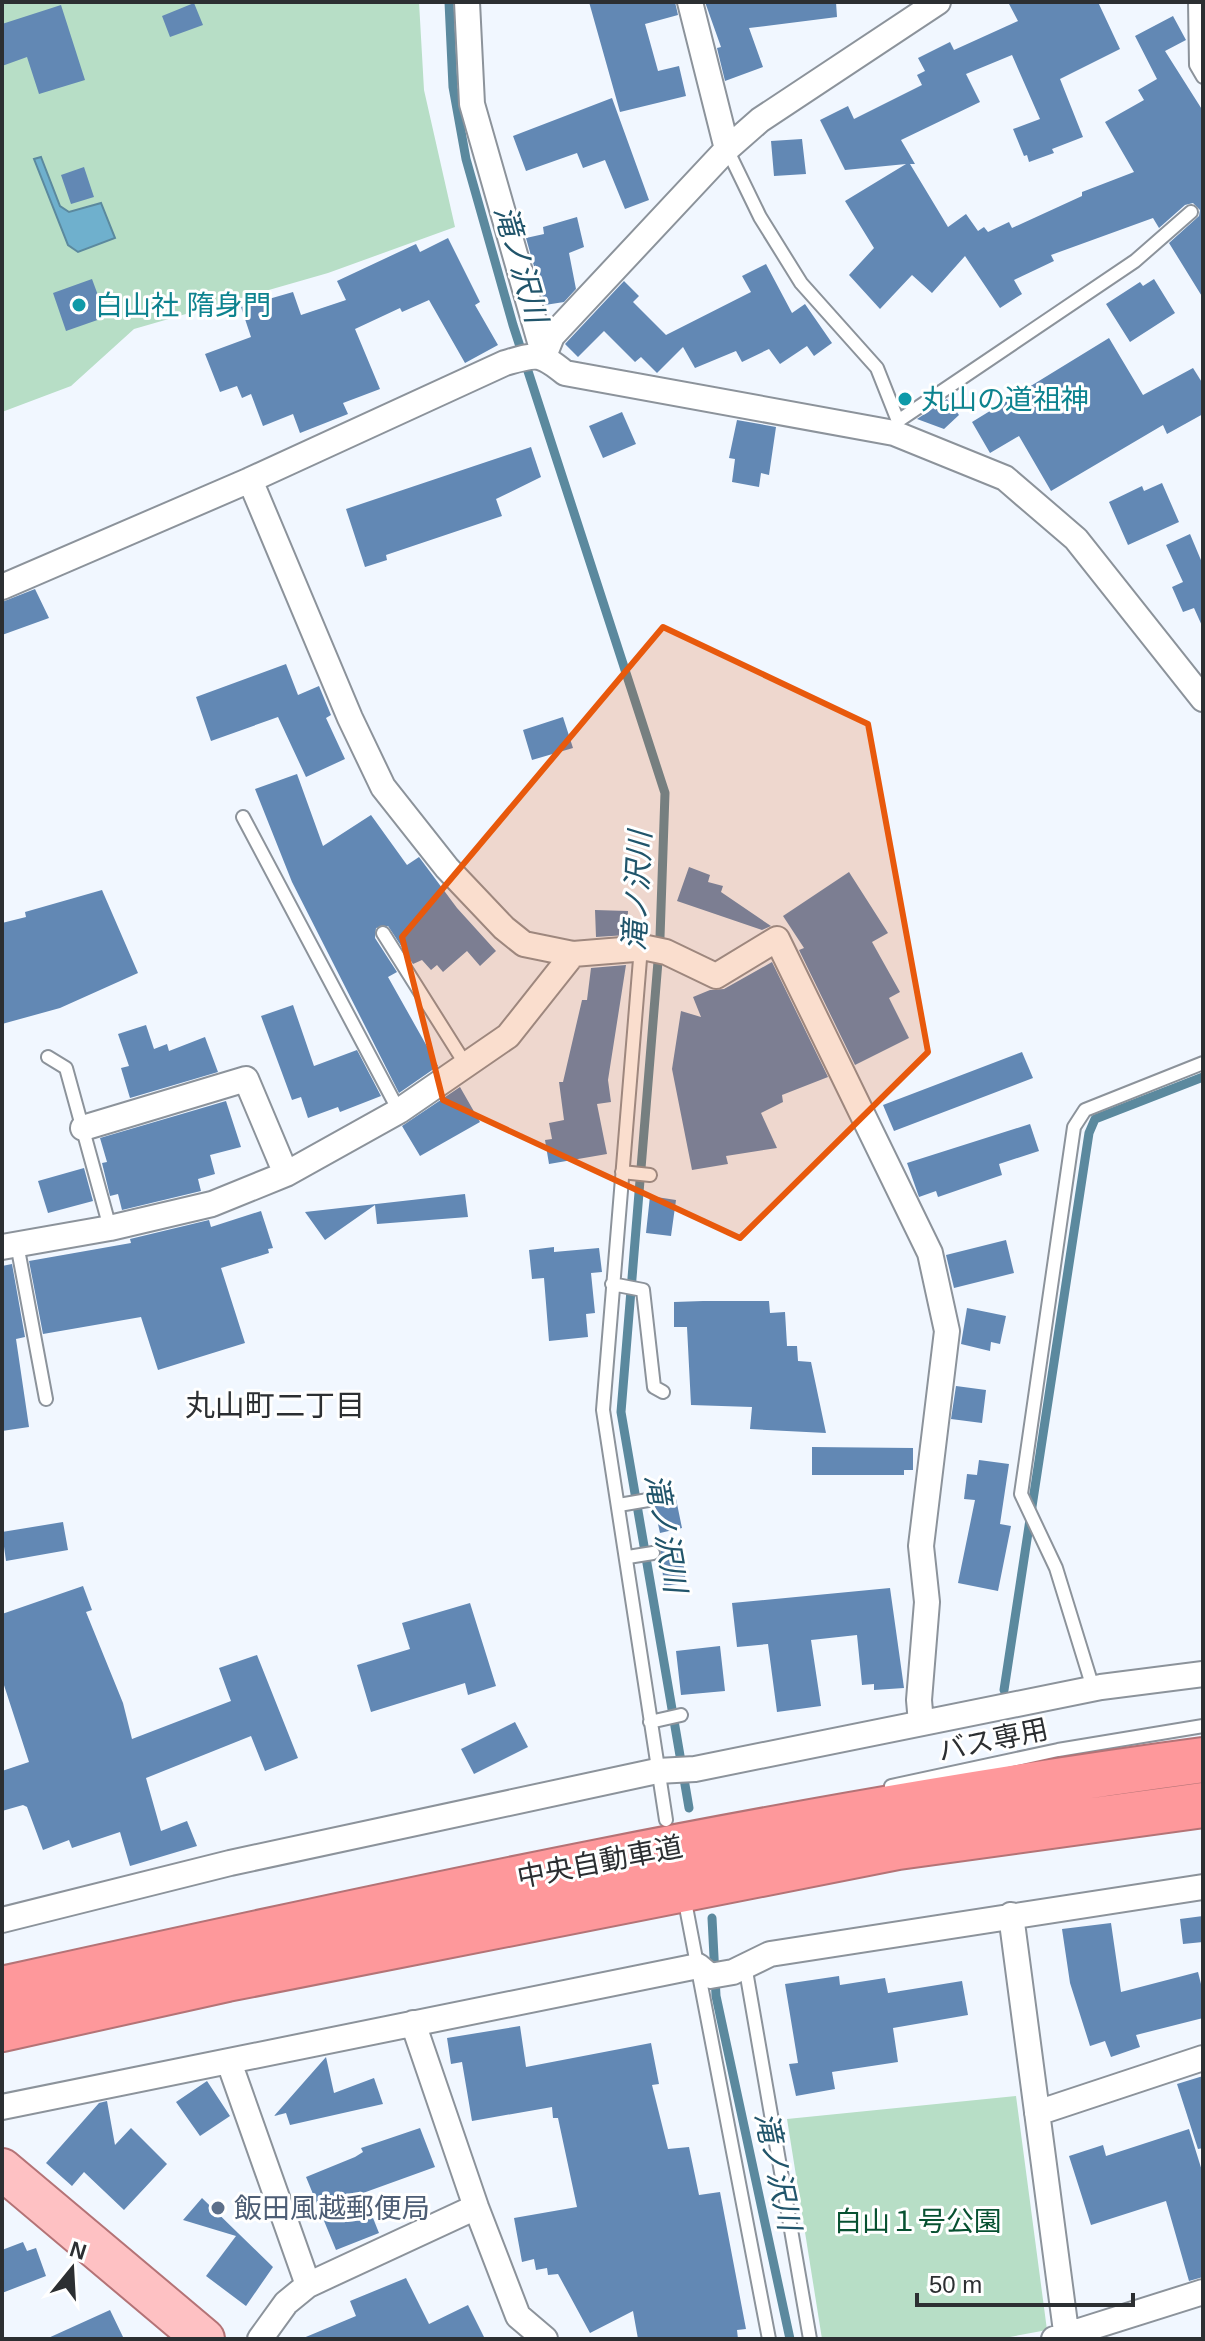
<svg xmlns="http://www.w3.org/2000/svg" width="1205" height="2341" font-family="Helvetica,'Noto Sans JP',sans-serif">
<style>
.green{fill:#b7dec6}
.water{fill:#6fb0cd;stroke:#5b899e;stroke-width:2}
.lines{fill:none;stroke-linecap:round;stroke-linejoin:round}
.stream{stroke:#5b899e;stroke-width:9}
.building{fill:#6288b4}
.lane-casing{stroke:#8c939b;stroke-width:16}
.street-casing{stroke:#8c939b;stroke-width:28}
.primary-casing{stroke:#b47376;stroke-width:44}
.highway-casing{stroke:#b47376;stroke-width:48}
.lane{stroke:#fff;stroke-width:12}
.street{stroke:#fff;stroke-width:24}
.primary{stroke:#fec1c3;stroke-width:40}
.highway{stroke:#fe989b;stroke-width:44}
.marked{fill:#e8590c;fill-opacity:0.2;stroke:#e8590c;stroke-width:6;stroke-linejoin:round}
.culture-dot{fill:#0f9aa8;stroke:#fff;stroke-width:3}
.service-dot{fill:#5c6f8a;stroke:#fff;stroke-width:3}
.labels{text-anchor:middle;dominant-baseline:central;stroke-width:6;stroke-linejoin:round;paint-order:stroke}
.culture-label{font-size:28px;fill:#0d838f;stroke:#fff;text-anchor:start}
.street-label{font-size:28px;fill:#2c2f32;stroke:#fff}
.service-label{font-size:28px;fill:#4e5e75;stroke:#fff;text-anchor:start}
.park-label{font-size:28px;fill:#075131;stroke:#fff}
.water-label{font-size:30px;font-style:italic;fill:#21556b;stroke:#fff}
.neighbourhood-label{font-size:30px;fill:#2c2f32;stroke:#fff}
</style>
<rect width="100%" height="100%" fill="#f1f7ff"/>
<path class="green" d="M2 2H419L424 90 455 227 328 273 134 329 71 386 2 412Z
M1016 2096 1047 2330 999 2339H822L787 2119Z"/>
<path class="water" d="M41 157 60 206 69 212 101 203 115 238 78 252 68 245 34 159Z"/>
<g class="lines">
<path class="stream" d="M449 2 453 87 466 159 513 325 665 793 660 937 621 1412 689 1808
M1004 1690 1089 1133 1095 1119 1203 1077
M712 1918 716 1996 790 2339"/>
</g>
<path class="building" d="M589 2H675L678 15 645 24 658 71 679 66 686 96 620 112Z
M705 2H836L837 17 749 28 763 67 725 81 717 48 721 47Z
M1008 2H1098L1120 49 1060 79 1083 137 1052 149 1054 153 1029 162 1027 155 1024 156 1013 129 1040 119 1012 55 966 74 980 102 901 140 915 164H910L948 227 966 214 978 231 984 227 988 232 1009 222 1012 228 1082 196V192L1134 172 1105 122 1144 100 1138 90 1157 79 1135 36 1173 16 1186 40 1165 51 1203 111V298L1169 243 1199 216 1200 210 1193 203 1185 205 1159 228 1153 218 1051 255 1054 261 1014 280 1022 294 1000 308 965 256 932 293 912 275 880 309 849 275 874 248 845 201 906 164 845 170 820 120 848 106 854 119 922 85 917 75 925 71 918 58 950 42 954 50 1018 21Z
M194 3 203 25 170 37 162 16Z
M61 5 85 80 39 94 27 57 2 66V24Z
M612 98 649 200 625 209 605 160 583 168 577 153 526 171 513 136Z
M802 139 806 174 774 176 771 141Z
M84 167 94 197 71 204 61 175Z
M577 217 584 247 569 253 576 289 564 302 545 305 526 238 544 234 543 227Z
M448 238 480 302 475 305 498 345 465 363 429 300 402 312 400 308 355 329 380 389 343 403 348 414 300 433 293 414 263 426 251 394 242 398 237 386 220 392 205 354 251 337 241 307 293 292 301 315 346 300 337 281 416 244 420 252Z
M766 264 792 313 805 304 832 343 814 356 807 346 780 364 769 349 742 362 736 351 695 368 683 347 657 373 641 357 635 362 604 331 578 357 565 344 624 281 639 296 633 302 666 335 751 292 742 276Z
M92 279 106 317 66 331 53 293Z
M1154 279 1175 313 1130 342 1106 304 1140 282 1143 286Z
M1109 338 1143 395 1193 368 1203 384V414L1167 434 1163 425 1051 491 1019 436 990 453 972 422Z
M947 399 959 415 944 429 917 419Z
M622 412 636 444 603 458 589 426Z
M737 420 776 427 769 475 761 473 759 487 732 482 735 459 729 458Z
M531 447 541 477 496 499 502 516 386 555 387 560 365 567 346 509Z
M1162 483 1179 522 1128 545 1109 502 1142 486 1144 491Z
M1190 534 1203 565V628L1194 608 1183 612 1172 587 1183 582 1166 545Z
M35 589 49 618 2 635V602Z
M286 664 298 695 319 686 331 715 326 718 345 759 306 777 278 717 211 741 196 697Z
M563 717 573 748 532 760 523 730Z
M297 774 323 846 371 815 407 865 419 857 457 908 496 951 480 966 467 951 443 972 437 965 431 970 422 960 413 964 388 926 376 928 375 938 397 972 388 977 438 1066 399 1093 292 882 255 789Z
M689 867 710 875 708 882 723 886 721 892 771 926 762 930 677 901Z
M849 872 888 933 872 942 900 992 889 998 909 1038 855 1065 799 950 804 948 783 916Z
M102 890 138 973 60 1008 2 1024V923L26 917 25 912Z
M595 910 628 911 627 935 596 937Z
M772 962 828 1077 782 1095 783 1102 761 1113 777 1148 726 1156 728 1164 692 1170 672 1069 681 1011 701 1017 693 997 710 990 724 989Z
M626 965 608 1080 611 1102 597 1104 607 1154 549 1164 545 1140 552 1139 549 1123 564 1120 559 1082H563L582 1000H587L591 968Z
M293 1005 314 1066 357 1050 381 1096 340 1112 338 1107 308 1118 301 1097 292 1100 261 1016Z
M146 1025 154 1049 167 1044 169 1051 205 1037 218 1072 130 1098 121 1068 129 1066 118 1034Z
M1022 1052 1033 1078 894 1131 883 1105Z
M460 1087 480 1122 420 1156 402 1126Z
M226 1101 241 1147 210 1155 215 1174 198 1179 201 1191 122 1210 118 1194 110 1196 102 1163 107 1162 100 1138Z
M1030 1124 1039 1151 999 1164 1002 1175 938 1197 936 1191 919 1197 907 1163Z
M84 1168 93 1201 48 1213 38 1181Z
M465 1194 468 1217 377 1224 375 1205 325 1240 305 1212Z
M650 1196 676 1200 671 1236 646 1233Z
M261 1211 273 1248 268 1249 269 1253 221 1268 245 1343 158 1370 141 1317 43 1334 29 1261 131 1243 130 1239 209 1220 211 1227Z
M1006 1240 1014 1273 954 1288 946 1255Z
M554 1247V1252L599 1248 602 1272 591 1273 595 1313 586 1314 588 1337 549 1341 544 1278 532 1279 529 1250Z
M12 1264 25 1337 16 1339 29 1427 2 1431V1266Z
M703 1301H769L770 1313 785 1312 787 1346H797L798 1361 811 1362 826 1433 750 1429 752 1407 691 1405 687 1327H674V1302Z
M967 1308 1006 1316 1000 1344 991 1342 990 1351 961 1344Z
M956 1386 986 1390 982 1423 951 1419Z
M812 1447 913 1448V1470H904V1475H812Z
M979 1460 1009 1464 1000 1524 1011 1526 998 1591 958 1583 975 1500 964 1499 967 1474 977 1475Z
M675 1494 682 1528 660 1533 654 1506 657 1498Z
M63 1522 68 1550 6 1561 2 1532Z
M681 1545 686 1583 664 1586 660 1548Z
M83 1586 92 1610 86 1612 123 1703 132 1739 231 1701 219 1668 257 1655 298 1758 265 1771 251 1736 146 1778 161 1831 187 1821 197 1846 130 1866 120 1832 72 1848 69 1840 43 1850 27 1807 23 1805 2 1811V1771L29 1762 2 1679V1614Z
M890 1588 904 1688 874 1690V1684L862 1685 857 1635 811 1640 821 1706 777 1712 768 1644 737 1647 732 1603Z
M470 1603 496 1686 468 1695 465 1683 371 1712 357 1665 410 1649 402 1623Z
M720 1646 725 1691 681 1695 676 1651Z
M515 1722 528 1747 474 1774 461 1749Z
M1203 1916V1942L1183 1944 1180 1919Z
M1111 1923 1121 1992 1198 1972 1203 1992V2018L1136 2035 1140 2047 1111 2057 1105 2041 1090 2046 1070 1983 1062 1929Z
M839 1976 840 1985 885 1978 888 1993 962 1981 968 2015 893 2028 898 2062 832 2072 835 2089 796 2096 789 2064 798 2063 785 1984Z
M520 2026 526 2067 651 2043 659 2084 652 2085 668 2149 689 2147 699 2195 720 2192 746 2329 737 2330 738 2339H638L633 2311 590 2333 558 2274 548 2275 547 2268 536 2270 534 2259 522 2262 514 2218 577 2207 558 2118H553L552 2107 472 2121 462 2062 451 2064 447 2038Z
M326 2057 334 2093 374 2078 383 2104 290 2125 286 2113 274 2116Z
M1203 2076V2148L1198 2149 1177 2084Z
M207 2081 230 2116 200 2136 176 2102Z
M107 2101 115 2145 131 2128 167 2164 124 2210 84 2172 72 2186 46 2163 99 2103Z
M420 2128 435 2167 363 2193 379 2233 336 2250 306 2177 355 2157 363 2152 361 2148Z
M1189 2129 1203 2174V2277L1189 2281 1166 2201 1091 2225 1069 2156 1103 2145 1106 2156Z
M202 2198 273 2267 246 2306 206 2276 236 2236 183 2220Z
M23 2242 27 2251 36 2248 46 2276 2 2293V2250Z
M406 2278 429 2324 468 2305 485 2339H301L356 2316 350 2301Z
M110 2310 124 2339H46Z"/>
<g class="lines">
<defs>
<path id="lane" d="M1195 2 1196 65 1203 77
M727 149 760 217 801 283 877 368 898 421
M894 433 898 421 1135 261 1191 212
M243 817 399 1111
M383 933 466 1065
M641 947 603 1410 666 1820
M48 1057 66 1068 110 1228
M622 1172 650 1175
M17 1244 46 1399
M612 1284 643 1290 654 1387 663 1392
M619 1505 648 1500
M628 1557 653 1553
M1093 1688 1056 1568 1021 1494 1074 1127 1085 1110 1203 1063
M650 1722 681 1715
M891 1786 1058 1750 1203 1726
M686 1907 769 2339
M745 1965 810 2339"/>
<path id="street" d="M467 2 472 104 544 356
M690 2 727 149
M544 356 552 336 727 149 760 120 938 2
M250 480 350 718 383 787 447 868 504 928 524 944 573 954 647 948 666 952 716 976 777 939 930 1253 947 1331 921 1546 927 1602 919 1700 921 1723
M2 587 250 480 505 363C537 354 539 352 565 373L894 433 1005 478 1076 539 1203 699
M83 1128 246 1079 286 1174
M2 1247 110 1228 212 1204 286 1174 399 1111 508 1036 573 954
M1011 1915 1067 2339
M2 1920 230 1863 657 1771 695 1769 1101 1687 1203 1674
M413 2023 476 2207 518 2316 545 2339
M229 2062 308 2285
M2 2107 698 1966 710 1976 733 1972 770 1954 1203 1887
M1037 2113 1203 2058
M260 2339 286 2303 308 2285 476 2207
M1054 2339 1203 2292"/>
<path id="primary" d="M2 2169 204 2339"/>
<path id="highway" d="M2 1989C400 1901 799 1814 1203 1760
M2 2029 227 1979 898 1847 1203 1805"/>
</defs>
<use href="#lane" class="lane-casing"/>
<use href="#street" class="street-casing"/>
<use href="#primary" class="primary-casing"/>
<use href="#highway" class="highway-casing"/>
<use href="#lane" class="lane"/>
<use href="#street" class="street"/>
<use href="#primary" class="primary"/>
<use href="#highway" class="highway"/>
</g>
<path class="marked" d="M663 627 868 724 928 1052 740 1238 443 1100 402 937Z"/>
<g class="culture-dot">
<circle cx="79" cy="305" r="8"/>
<circle cx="905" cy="399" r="8"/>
</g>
<circle class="service-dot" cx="218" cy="2208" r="8"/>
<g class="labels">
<g class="culture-label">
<text x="95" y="305">白山社 隋身門</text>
<text x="921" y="399">丸山の道祖神</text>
</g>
<g class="street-label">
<text transform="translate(993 1740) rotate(-12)">バス専用</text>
<text transform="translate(600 1862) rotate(-11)">中央自動車道</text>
</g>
<g class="service-label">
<text x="234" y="2208">飯田風越郵便局</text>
</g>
<g class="park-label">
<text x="918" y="2221">白山１号公園</text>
</g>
<g class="water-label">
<text transform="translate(521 264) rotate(74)">滝ノ沢川</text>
<text transform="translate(637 891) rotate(-87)">滝ノ沢川</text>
<text transform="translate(666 1533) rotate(80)">滝ノ沢川</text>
<text transform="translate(778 2171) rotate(78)">滝ノ沢川</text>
</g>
<g class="neighbourhood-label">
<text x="275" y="1405">丸山町二丁目</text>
</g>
</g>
<rect width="1205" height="2341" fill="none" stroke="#2c2f32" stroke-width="8"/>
<g transform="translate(72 2269) rotate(18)" stroke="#ffffff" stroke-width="6" paint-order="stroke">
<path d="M0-6L14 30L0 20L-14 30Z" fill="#2c2f32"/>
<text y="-12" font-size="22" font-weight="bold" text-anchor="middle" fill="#2c2f32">N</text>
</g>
<path d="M917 2293v12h216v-12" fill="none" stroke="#2c2f32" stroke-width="4"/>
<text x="929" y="2293" font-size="24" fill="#2c2f32" stroke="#ffffff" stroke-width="6" paint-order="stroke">50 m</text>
</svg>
